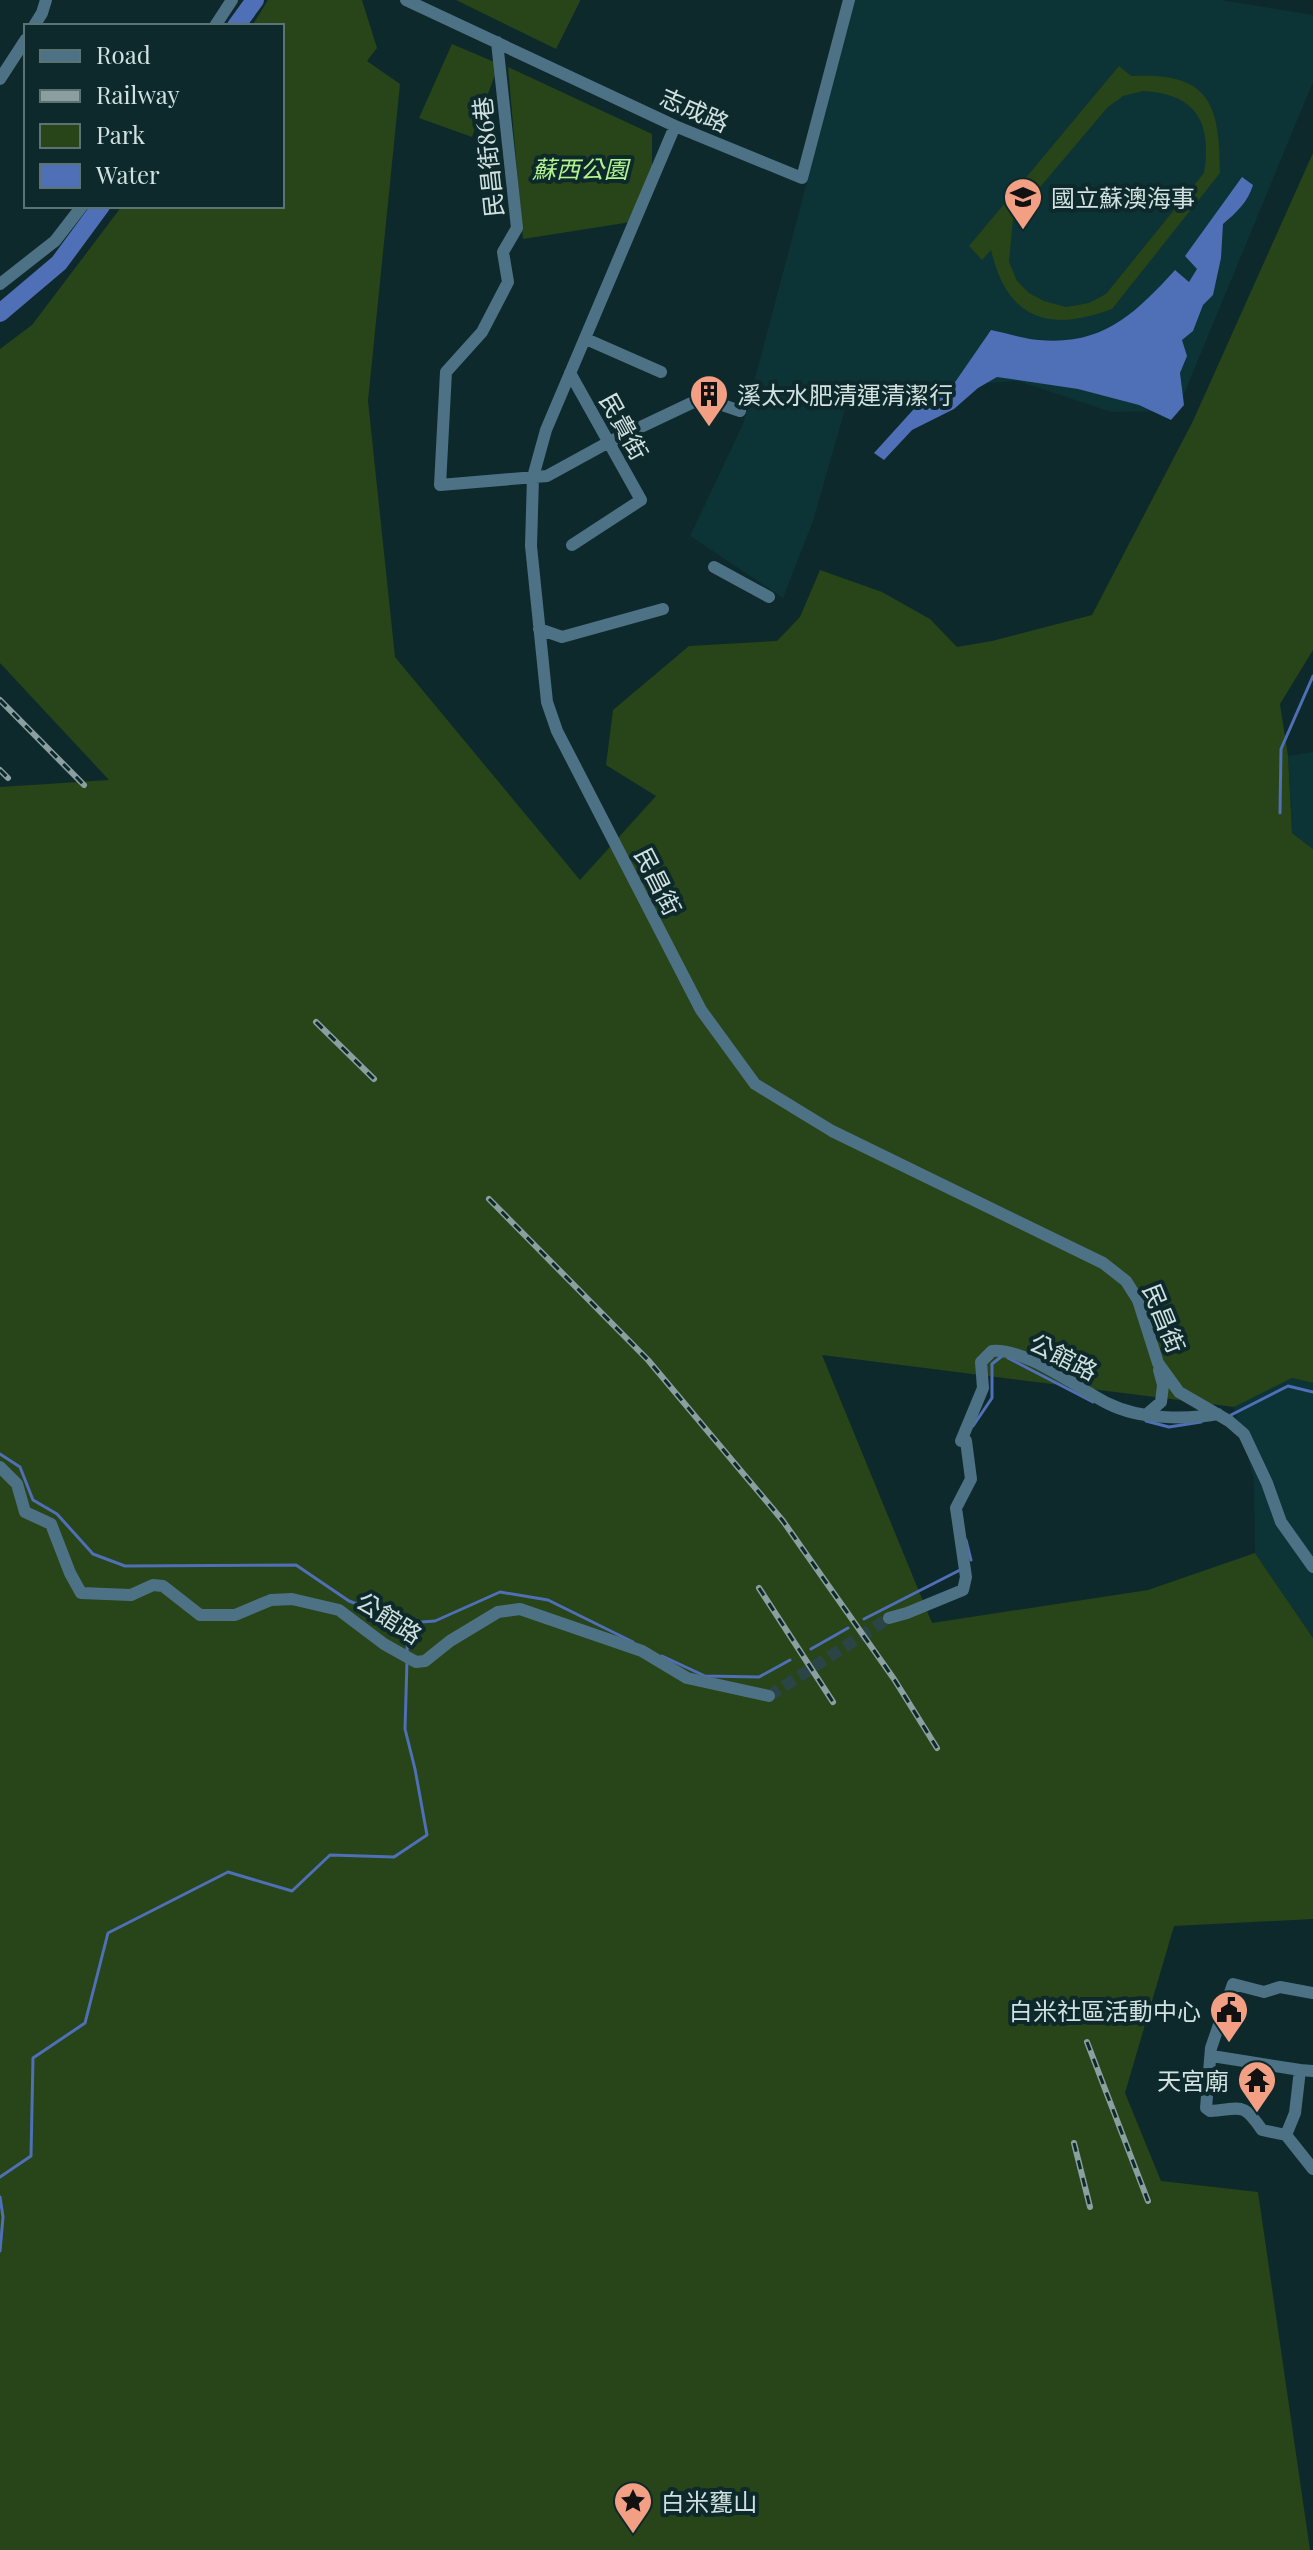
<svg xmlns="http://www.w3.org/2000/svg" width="1313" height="2550" font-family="'Playfair Display','Noto Sans TC',serif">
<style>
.built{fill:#0c3335}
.green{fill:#284419;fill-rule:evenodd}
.water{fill:#4f6fb6}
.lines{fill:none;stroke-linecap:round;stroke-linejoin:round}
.stream{stroke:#4f6fb6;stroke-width:3}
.river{stroke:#4f6fb6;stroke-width:18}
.minor-tunnel{stroke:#2b4546;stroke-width:12;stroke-dasharray:12 6;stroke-linecap:butt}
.minor{stroke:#4d7286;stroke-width:12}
.rail-casing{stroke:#8b9fa0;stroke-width:6}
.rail{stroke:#0e292b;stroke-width:3;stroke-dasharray:9;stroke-linecap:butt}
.labels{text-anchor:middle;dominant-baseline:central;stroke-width:8;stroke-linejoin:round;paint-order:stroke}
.street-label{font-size:24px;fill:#d1e1e1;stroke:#0e292b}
.park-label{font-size:24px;font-style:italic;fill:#b1f48f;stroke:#0e292b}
.poi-label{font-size:24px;fill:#d1e1e1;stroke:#0e292b;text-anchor:start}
</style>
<rect width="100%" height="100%" fill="#0e292b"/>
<path class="built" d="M855 0H1221L1313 15V82L1177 411 1111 412 1018 381 945 386 846 406 813 521 783 598 690 536 743 424Z
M1313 752V849L1292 833 1288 756Z
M1292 1378 1313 1383V1638L1255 1553 1254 1480 1234 1407Z"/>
<path class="green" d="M268 0H362L377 48 367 61 400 84 368 401 395 657 580 880 656 796 606 765 613 710 689 646 777 641 800 617 820 570 882 592 930 619 957 647 992 641 1092 615 1193 421 1313 153V650L1280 704 1288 756 1292 833 1313 849V1383L1292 1378 1234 1407 822 1355 932 1623 1148 1590 1255 1553 1313 1638V1919L1174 1926 1125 2093 1161 2181 1258 2192 1310 2550H0V787L109 780 0 663V349L32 325 122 206H282V26H252Z
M456 0H580V1L556 49Z
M452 44 499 64 472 137 419 118Z
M1119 66 1131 76C1208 72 1220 101 1220 173L1112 309C1048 333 1007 319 991 250L982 260 969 246ZM1143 91C1197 94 1212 123 1204 173L1106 294 1089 303 1066 307 1044 301 1029 293 1017 281 1009 262 1013 219 1107 108 1123 96Z
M508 67 652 134V172L631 222 523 239Z"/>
<path class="water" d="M1242 177 1253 185C1248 202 1236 213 1223 224L1221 258 1213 295 1203 305 1193 331 1182 340 1187 356 1180 373 1184 405 1171 420 1139 405 1078 389 997 377 978 388 954 409 912 430 884 460 874 453 932 389 951 388 991 330C1007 333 1023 339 1039 340 1102 346 1135 314 1175 270L1189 282 1197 269 1185 256Z"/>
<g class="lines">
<path class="stream" d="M1280 813 1281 749 1313 676
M1008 1358 1093 1402
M1231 1415 1288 1386 1313 1392
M1146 1421 1169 1427 1201 1422
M973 1426 992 1398V1364L1002 1356
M0 1454 20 1467 33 1500 57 1514 93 1554 125 1566 296 1565 349 1601 407 1623
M966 1540 971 1560
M864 1619 960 1570
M811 1649 848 1628
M407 1653 408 1623 435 1621 500 1592 548 1600 633 1642
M662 1656 705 1676 759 1677 790 1660
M0 2177 31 2156 33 2058 85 2023 108 1933 228 1872 292 1891 330 1855 394 1857 427 1835 415 1769 405 1729 407 1661
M0 2197 3 2217 0 2251"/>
<path class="river" d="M236 26 255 0
M0 313 59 263 101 206"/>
<path class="minor-tunnel" d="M769 1696 889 1618"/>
<path class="minor" d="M406 0 675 126 802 178 849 0
M34 26 42 13 46 0
M215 26 232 0
M497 42 517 228 503 252 508 282 482 332 446 372 440 485 547 476 609 442 702 398 740 411
M0 79 26 39
M675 126 546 430 533 477 531 546 547 702 557 731 701 1010 755 1084 832 1131 1103 1263 1126 1281 1138 1300 1158 1363 1179 1392 1229 1421 1244 1434 1267 1483 1281 1522 1313 1567
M0 284 55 241 82 206
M586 339 661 372
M570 373 641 500 572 545
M714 567 769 597
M539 629 562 637 663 609
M1147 1414 1161 1402 1163 1385 1159 1370
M0 1467 17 1484 25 1512 51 1524 70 1573 81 1593 131 1595 153 1585 163 1586 200 1615H235L271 1600 292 1599 339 1610 384 1644 416 1662 425 1661 450 1641 498 1612 520 1609 642 1651 687 1678 769 1696
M889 1618 907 1613 963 1590 966 1577 956 1508 971 1479 966 1441H961L983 1388 981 1362 992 1351C1027 1348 1078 1389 1109 1404 1139 1419 1186 1420 1218 1414
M1313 1993 1280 1987 1264 1992 1233 1984 1211 2048 1206 2108 1210 2111C1241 2109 1242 2101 1262 2130L1286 2135 1313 2169
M1212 2056 1300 2070
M1286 2135 1295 2113 1300 2070 1313 2071"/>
<defs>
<path id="rail" d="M0 700 84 785
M0 770 8 778
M316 1022 374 1079
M489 1199 648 1360 783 1521 894 1679 937 1748
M759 1588 833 1702
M1087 2042 1148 2201
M1074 2143 1090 2207"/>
</defs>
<use href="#rail" class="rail-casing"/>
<use href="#rail" class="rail"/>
</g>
<defs>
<symbol id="school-pin" viewBox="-11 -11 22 30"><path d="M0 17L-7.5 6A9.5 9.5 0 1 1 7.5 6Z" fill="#f39f84" stroke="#0e292b"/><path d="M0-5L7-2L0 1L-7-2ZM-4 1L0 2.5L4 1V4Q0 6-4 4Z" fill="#111"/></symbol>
<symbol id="building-pin" viewBox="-11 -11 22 30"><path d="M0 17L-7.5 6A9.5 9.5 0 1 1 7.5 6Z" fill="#f39f84" stroke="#0e292b"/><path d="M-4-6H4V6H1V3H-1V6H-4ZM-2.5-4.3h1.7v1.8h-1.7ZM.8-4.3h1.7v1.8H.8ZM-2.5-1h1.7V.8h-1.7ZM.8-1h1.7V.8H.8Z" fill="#111"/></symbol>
<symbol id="civic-pin" viewBox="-11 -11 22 30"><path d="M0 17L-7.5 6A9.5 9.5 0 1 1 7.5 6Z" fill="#f39f84" stroke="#0e292b"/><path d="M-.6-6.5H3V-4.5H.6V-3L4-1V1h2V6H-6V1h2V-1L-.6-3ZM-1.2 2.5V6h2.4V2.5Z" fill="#111"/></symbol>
<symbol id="temple-pin" viewBox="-11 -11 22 30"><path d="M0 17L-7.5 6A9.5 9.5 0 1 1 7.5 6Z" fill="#f39f84" stroke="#0e292b"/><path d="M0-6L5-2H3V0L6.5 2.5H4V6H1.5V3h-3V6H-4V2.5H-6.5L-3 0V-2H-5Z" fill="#111"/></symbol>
<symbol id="sight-pin" viewBox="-11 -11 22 30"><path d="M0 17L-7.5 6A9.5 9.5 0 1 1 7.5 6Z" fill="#f39f84" stroke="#0e292b"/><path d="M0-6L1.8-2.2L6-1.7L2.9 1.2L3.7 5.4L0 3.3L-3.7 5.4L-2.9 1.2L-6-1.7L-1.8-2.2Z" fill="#111"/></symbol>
</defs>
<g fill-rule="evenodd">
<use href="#school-pin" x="1001" y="175" width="44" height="60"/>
<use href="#building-pin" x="687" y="372" width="44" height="60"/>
<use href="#civic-pin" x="1207" y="1988" width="44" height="60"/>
<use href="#temple-pin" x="1235" y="2058" width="44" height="60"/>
<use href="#sight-pin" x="611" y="2479" width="44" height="60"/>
</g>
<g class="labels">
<g class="street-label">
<text transform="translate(695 109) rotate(24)">志成路</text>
<text transform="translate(487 157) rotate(-96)">民昌街86巷</text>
<text transform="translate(625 426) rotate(61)">民貴街</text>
<text transform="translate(659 881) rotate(63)">民昌街</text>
<text transform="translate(1165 1318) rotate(68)">民昌街</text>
<text transform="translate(1064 1356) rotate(27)">公館路</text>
<text transform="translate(390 1617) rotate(33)">公館路</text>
</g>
<g class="park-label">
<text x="580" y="168">蘇西公園</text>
</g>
<g class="poi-label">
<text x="1051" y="197">國立蘇澳海事</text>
<text x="737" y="394">溪太水肥清運清潔行</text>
<text x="1201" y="2010" text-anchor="end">白米社區活動中心</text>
<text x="1229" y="2080" text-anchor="end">天宮廟</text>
<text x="661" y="2501">白米甕山</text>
</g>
</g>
<rect x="24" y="24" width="260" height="184" fill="#0e292b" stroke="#5c7374" stroke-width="2"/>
<rect x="40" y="50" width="40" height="12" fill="#4d7286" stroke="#5c7374" stroke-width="2"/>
<text x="96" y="64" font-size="24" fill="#d1e1e1">Road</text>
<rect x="40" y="90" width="40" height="12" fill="#8b9fa0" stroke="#5c7374" stroke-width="2"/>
<text x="96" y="104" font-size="24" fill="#d1e1e1">Railway</text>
<rect x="40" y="124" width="40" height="24" fill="#284419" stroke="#5c7374" stroke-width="2"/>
<text x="96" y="144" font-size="24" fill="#d1e1e1">Park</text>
<rect x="40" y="164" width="40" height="24" fill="#4f6fb6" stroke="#5c7374" stroke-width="2"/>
<text x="96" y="184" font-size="24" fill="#d1e1e1">Water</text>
</svg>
